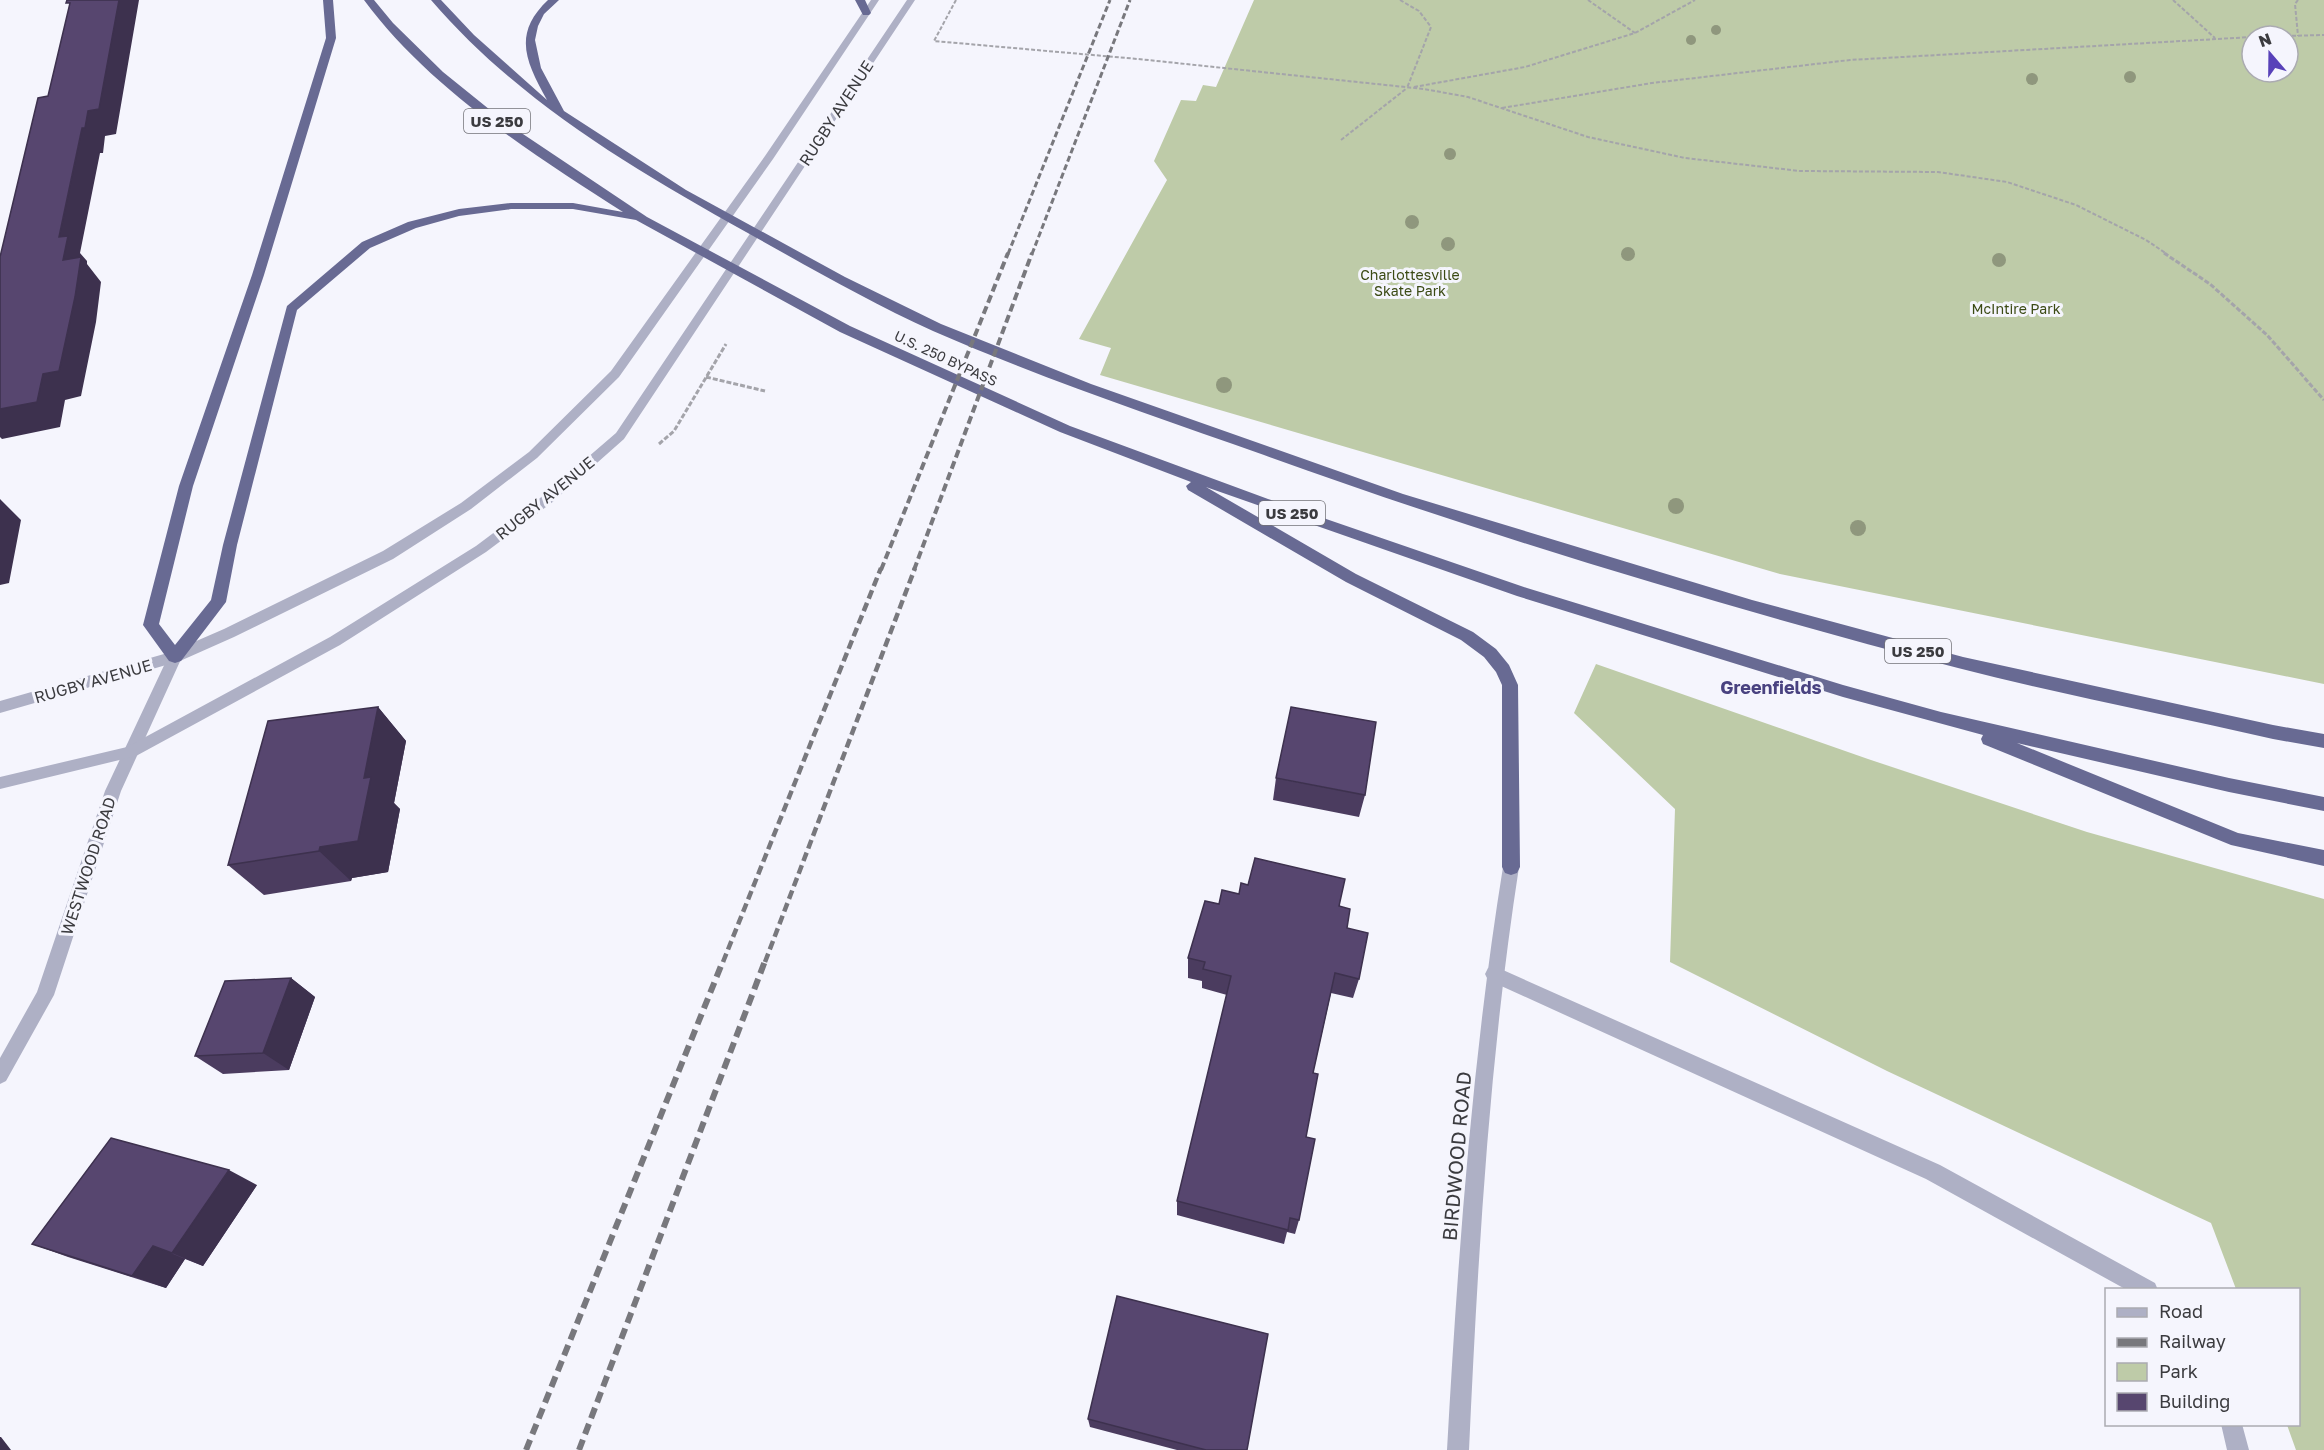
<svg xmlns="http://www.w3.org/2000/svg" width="2324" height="1450" font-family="'Golos Text',sans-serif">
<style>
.green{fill:#becba8;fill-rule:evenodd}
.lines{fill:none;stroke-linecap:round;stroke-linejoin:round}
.path-far1{stroke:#a4a4aa;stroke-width:2;stroke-dasharray:4 2;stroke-linecap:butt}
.path{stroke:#a4a4aa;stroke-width:3;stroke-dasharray:5 2;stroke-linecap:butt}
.service{fill:#aeb0c5;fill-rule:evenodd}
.minor{fill:#aeb0c5;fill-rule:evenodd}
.tertiary{fill:#aeb0c5;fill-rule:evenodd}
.trunk{fill:#686a93;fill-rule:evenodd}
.rail-far3{stroke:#78787d;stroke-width:3;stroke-dasharray:6 3;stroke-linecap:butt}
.rail-far2{stroke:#78787d;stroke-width:4;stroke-dasharray:8 4;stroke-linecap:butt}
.rail-far1{stroke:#78787d;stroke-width:4.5;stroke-dasharray:9 4.5;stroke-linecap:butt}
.rail{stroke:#78787d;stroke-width:6;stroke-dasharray:11 6;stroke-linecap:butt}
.tree{fill:#8f977d}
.wall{fill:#4b3c5f}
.shaded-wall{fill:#3d314e}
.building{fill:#57466f;stroke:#3d314e;stroke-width:1.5}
.labels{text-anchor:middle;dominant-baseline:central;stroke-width:6;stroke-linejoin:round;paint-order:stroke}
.far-park-label{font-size:14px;fill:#3b4a14;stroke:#f5f5fd}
.far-street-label{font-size:14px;fill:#3b3b3f;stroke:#f5f5fd}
.shield{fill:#f5f5fd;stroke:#737378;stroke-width:1.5}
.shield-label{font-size:15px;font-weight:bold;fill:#3b3b3f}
.street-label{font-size:16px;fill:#3b3b3f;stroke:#f5f5fd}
.neighbourhood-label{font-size:18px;font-weight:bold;fill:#494280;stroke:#f5f5fd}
.near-street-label{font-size:20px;fill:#3b3b3f;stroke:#f5f5fd}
</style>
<rect width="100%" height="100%" fill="#f5f5fd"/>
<path class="green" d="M1254 0H2324V684L1780 574 1100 375 1111 348 1079 339 1167 180 1154 161 1181 100 1196 101 1203 85 1216 87ZM2252 36H2288V72H2252Z
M1596 664 1868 759 2087 832 2324 899V1450H2296L2287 1425 2298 1424V1290L2236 1289 2211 1223 1887 1071 1670 962 1675 809 1574 713Z"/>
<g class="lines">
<path class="path-far1" d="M956 0 934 41 1138 59 1424 89 1468 97 1588 137 1685 158 1800 171 1938 172 2007 182 2076 205 2146 240 2167 254
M1400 0 1419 11 1431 27 1407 88
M1588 0 1635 33
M2173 0 2215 38
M2298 0 2295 4 2298 36
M2286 36 2324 35
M1414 87 1525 67 1635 33 1695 0
M1502 108 1652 83 1850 60 2252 37
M1341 140 1407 88"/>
<path class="path" d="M2164 253 2210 284 2267 335 2324 400
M706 377 765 391
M659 444 674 431 726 344"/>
<path class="service" d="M1494 966 1940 1165 2155 1283 2158 1290H2127L1926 1179 1488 980 1485 974 1488 968Z
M2221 1424H2242L2249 1450H2227Z"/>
<path class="minor" d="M175 651 180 653 182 657 121 791 54 995 6 1081 0 1084V1058L37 992 105 791 168 657 170 653Z
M1511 860 1517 862 1519 867C1489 1060 1478 1255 1469 1450H1447C1458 1255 1472 1059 1503 867L1505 862Z"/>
<path class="tertiary" d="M871 0H879L773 159 619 377 537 458 471 509 393 559 234 637 180 661 0 713V701L171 652 224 629 383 551 461 503 529 452 611 371 765 156Z
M907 0H915L624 439 554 501 486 552 340 645 136 756 0 789V777L127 747 330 637 476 546 544 495 616 433Z"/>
<path class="trunk" d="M323 0H333L336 38 264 275 193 486 159 624 175 645 211 600 223 545 287 306 362 242 408 222 459 209 511 203H573L623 212C532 154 429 88 364 0H374L393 23 443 72 505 122 647 217 850 326 1070 426 1268 499 1527 588 1843 685 1941 712 2229 778 2324 797V811L2229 792 2017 743 2238 833 2324 850V866L2231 845 1983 744 1981 739 1983 735 1843 697 1517 596 1206 487 1356 574 1473 632 1496 649 1509 665 1518 685 1520 867 1517 873 1511 875 1505 873 1502 867V685L1496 672 1484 657 1461 640 1346 582 1188 490 1186 486 1191 482 1060 432 840 332 636 220 573 209H511L459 216 416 228 370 248 297 310 237 545 226 602 181 661 175 663 169 661 143 625 179 486 252 275 326 38Z
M431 0H441L474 35 547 100C526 62 512 34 548 0H559L544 14 538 26 535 40 541 68 564 111 686 190 845 277 941 324 1091 384 1403 494 1752 600 1963 657 2273 725 2324 734V748L2273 739C2168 715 2062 695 1958 668 1724 607 1491 537 1264 455 1153 416 1041 378 933 331 869 302 807 266 746 232 631 168 518 101 431 0Z
M855 0H865L871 13 869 15H863Z"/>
<path class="rail-far3" d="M1008 254 1110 0
M1032 254 1130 0"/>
<path class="rail-far2" d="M881 570 1008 253
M914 570 1032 253"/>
<path class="rail-far1" d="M723 962 881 568
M765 962 915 568"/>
<path class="rail" d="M526 1450 723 961
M579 1450 765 961"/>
</g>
<g class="tree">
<circle cx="1716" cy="30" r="5"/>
<circle cx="1691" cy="40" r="5"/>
<circle cx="2130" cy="77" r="6"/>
<circle cx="2032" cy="79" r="6"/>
<circle cx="1450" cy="154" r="6"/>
<circle cx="1412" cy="222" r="7"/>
<circle cx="1448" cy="244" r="7"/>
<circle cx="1628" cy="254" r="7"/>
<circle cx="1999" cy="260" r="7"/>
<circle cx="1224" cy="385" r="8"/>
<circle cx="1676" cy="506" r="8"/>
<circle cx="1858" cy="528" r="8"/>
</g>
<path class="wall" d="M378 707 406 741 394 803 400 809 388 872 352 878 351 881 264 895 228 865Z
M1276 778 1365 795 1359 817 1273 800Z
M1248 885 1339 906 1347 928 1359 979 1353 998 1331 993 1313 1073 1306 1137 1299 1220 1295 1234 1287 1232 1284 1244 1177 1215V1201L1227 995 1202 988V981L1188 978V958L1219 904 1239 894Z
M291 978 315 997 289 1070 223 1074 195 1056Z
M257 1185 203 1266 185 1259 166 1288 68 1257 32 1244Z
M1088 1419 1247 1450H1177L1090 1427Z"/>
<path class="shaded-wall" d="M119 0H139L116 134 105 136 103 153H100L80 253 87 261V264L101 282 96 322 81 396 65 400 60 427 2 439 0 437V402L59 237 82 128Z
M0 499 21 520 9 583 0 585Z
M378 707 406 741 394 803 400 809 388 872 352 878 351 881 319 851 320 847 364 778Z
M291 978 315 997 289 1070 263 1053Z
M229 1170 257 1185 203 1266 172 1253Z
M153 1246 185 1259 166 1288 132 1276Z
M0 1437H1L11 1450H0Z"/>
<path class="building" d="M67 0H119L99 109 88 111 85 128H82L59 237 68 236 63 260 81 257 75 297 59 371 43 374 37 402 0 409V257L38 98 48 96 70 3H66Z
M378 707 364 778 371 777 358 841 320 847 319 851 228 865 268 721Z
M1291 707 1376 722 1365 795 1276 778Z
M1255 858 1345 879 1339 906 1350 909 1347 928 1368 933 1359 979 1335 973 1313 1073 1318 1074 1306 1137 1315 1139 1299 1220 1290 1218 1288 1230 1177 1201 1231 976 1203 969 1205 962 1188 958 1205 901 1219 904 1222 890 1239 894 1241 883 1248 885Z
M291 978 263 1053 195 1056 225 981Z
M111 1138 229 1170 172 1253 153 1246 132 1276 32 1244Z
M1117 1296 1268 1334 1247 1450H1206L1088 1419Z"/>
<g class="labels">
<g class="far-park-label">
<text x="1410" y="274">Charlottesville<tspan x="1410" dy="16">Skate Park</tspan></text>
<text x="2016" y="308">McIntire Park</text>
</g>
<g class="far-street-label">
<text transform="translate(946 358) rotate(25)">U.S. 250 BYPASS</text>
</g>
<g class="shield">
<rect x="464" y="109" width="66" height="24" rx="4.5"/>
<rect x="1259" y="501" width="66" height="24" rx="4.5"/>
<rect x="1885" y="639" width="66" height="24" rx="4.5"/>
</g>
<g class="shield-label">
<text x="497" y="121">US 250</text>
<text x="1292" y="513">US 250</text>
<text x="1918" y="651">US 250</text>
</g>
<g class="street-label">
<text transform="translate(836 113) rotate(-57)">RUGBY AVENUE</text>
<text transform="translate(545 498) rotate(-39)">RUGBY AVENUE</text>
<text transform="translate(93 681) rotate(-16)">RUGBY AVENUE</text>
<text transform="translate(88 866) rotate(-72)">WESTWOOD ROAD</text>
</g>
<g class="neighbourhood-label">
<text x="1771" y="687">Greenfields</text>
</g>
<g class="near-street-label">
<text transform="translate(1456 1156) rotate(-85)">BIRDWOOD ROAD</text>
</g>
</g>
<rect x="2105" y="1288" width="195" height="138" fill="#f5f5fd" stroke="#ababb1" stroke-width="1.5"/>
<rect x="2117" y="1308" width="30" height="9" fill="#aeb0c5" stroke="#ababb1" stroke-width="1.5"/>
<text x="2159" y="1318" font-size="18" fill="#3b3b3f">Road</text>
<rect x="2117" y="1338" width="30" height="9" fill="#78787d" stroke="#ababb1" stroke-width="1.5"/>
<text x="2159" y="1348" font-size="18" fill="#3b3b3f">Railway</text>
<rect x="2117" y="1363" width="30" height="18" fill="#becba8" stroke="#ababb1" stroke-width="1.5"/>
<text x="2159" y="1378" font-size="18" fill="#3b3b3f">Park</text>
<rect x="2117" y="1393" width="30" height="18" fill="#57466f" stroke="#ababb1" stroke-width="1.5"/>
<text x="2159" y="1408" font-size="18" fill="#3b3b3f">Building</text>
<g transform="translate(2270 54) rotate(340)"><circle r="28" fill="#f5f5fd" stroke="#ababb1" stroke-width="1.5"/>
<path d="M0-4.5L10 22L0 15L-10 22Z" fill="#5841b9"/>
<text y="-9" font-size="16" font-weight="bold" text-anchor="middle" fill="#3b3b3f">N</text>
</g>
</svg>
